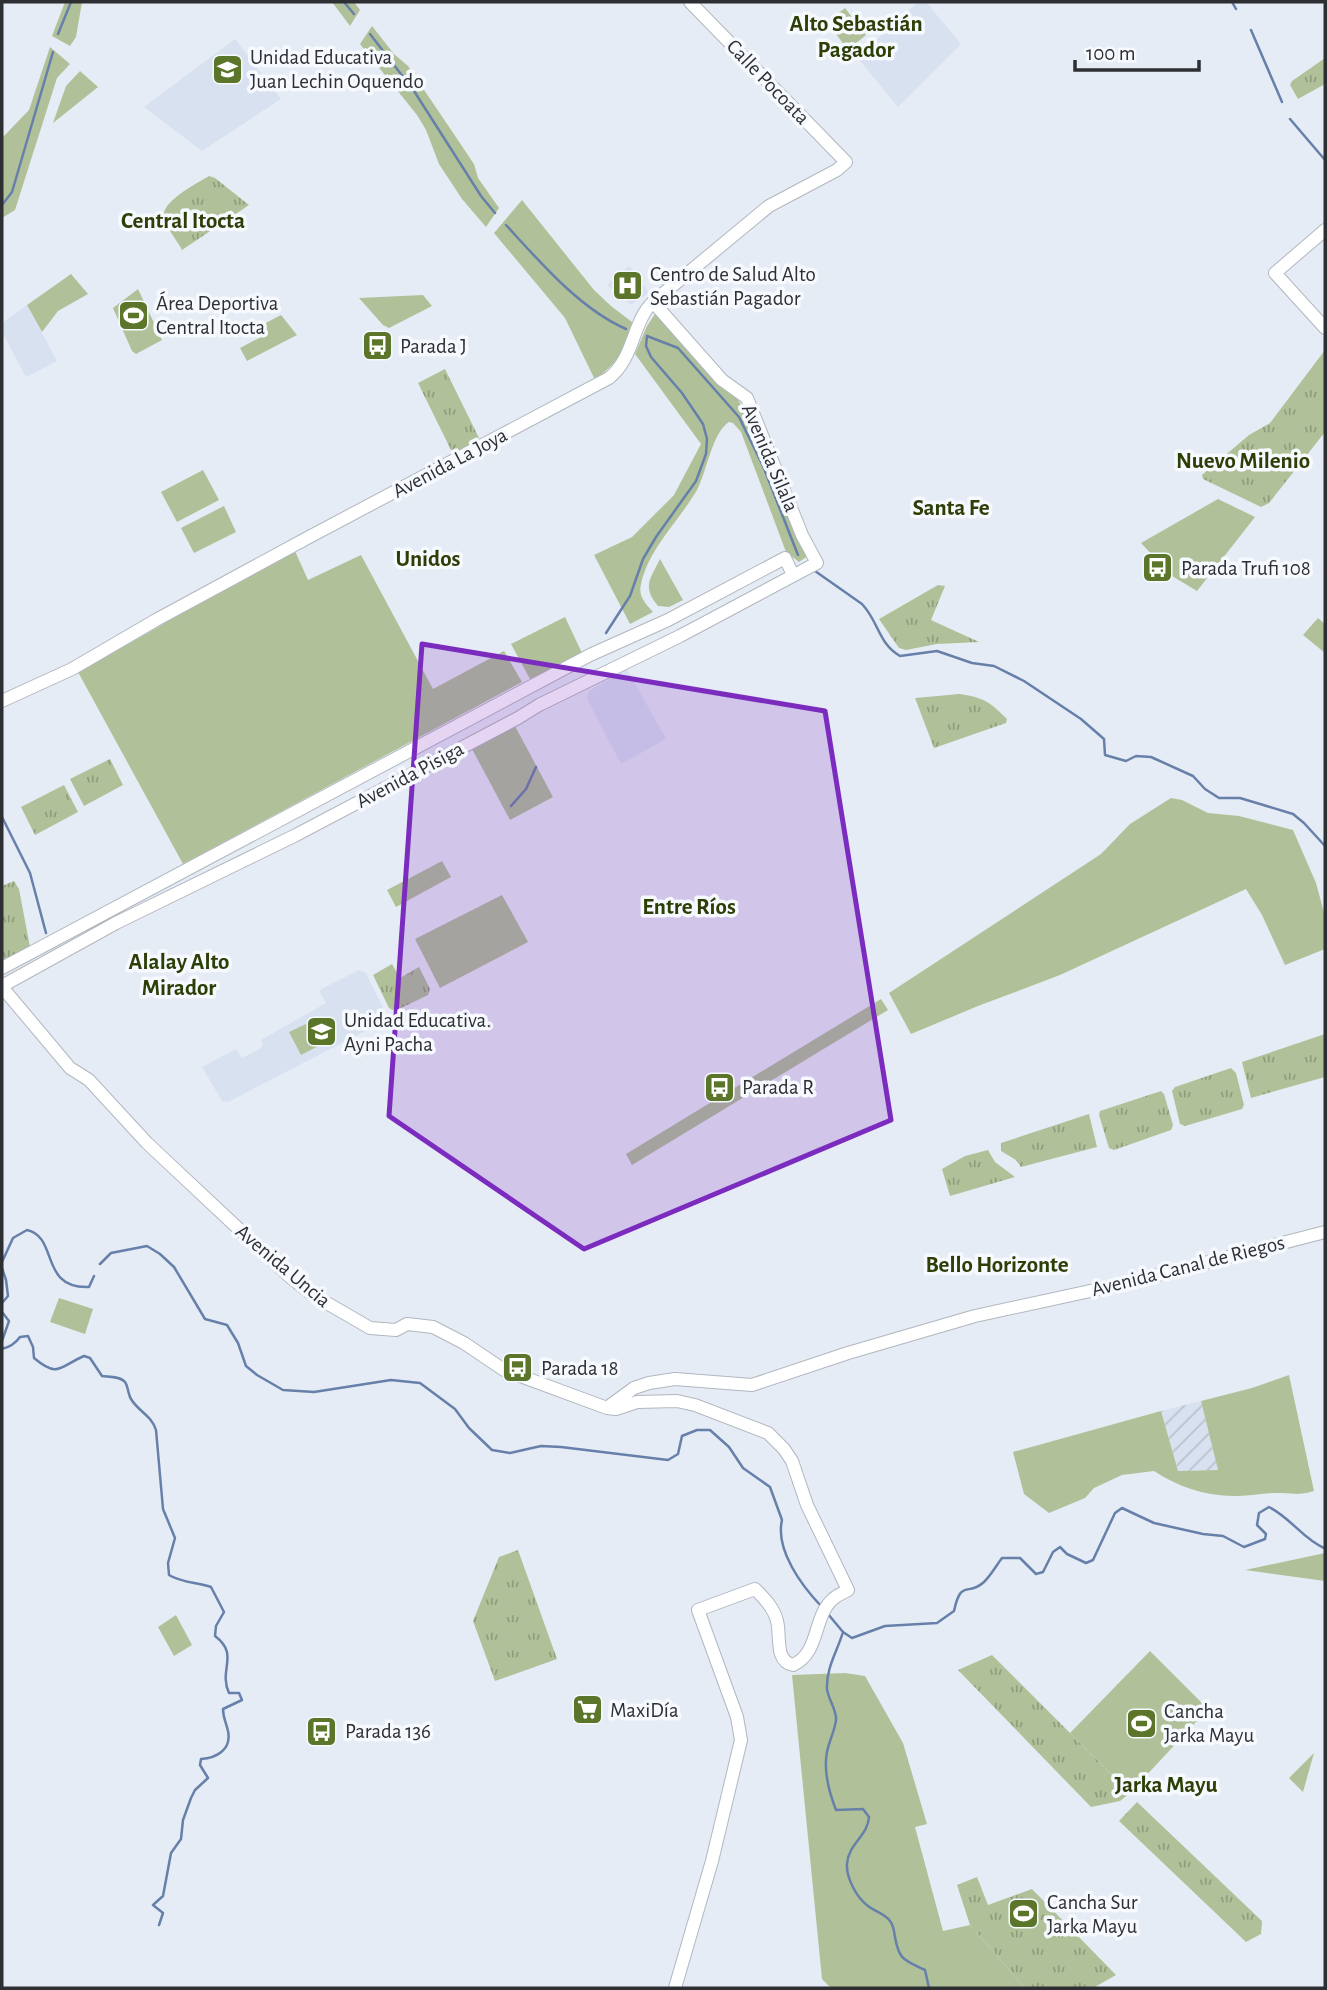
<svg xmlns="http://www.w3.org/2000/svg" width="1327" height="1990" font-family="'Alegreya Sans',sans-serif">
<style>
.built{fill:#d8e1f0}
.industrial{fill:url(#industrial-furrows)}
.green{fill:#b0c199}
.park{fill:url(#park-tufts)}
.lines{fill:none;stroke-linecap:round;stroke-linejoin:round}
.stream{stroke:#6680aa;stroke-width:2.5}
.secondary-casing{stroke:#b1b7bf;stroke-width:14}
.secondary{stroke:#fff;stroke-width:12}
.marked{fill:#7b2cbf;fill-opacity:0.2;stroke:#7b2cbf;stroke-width:5;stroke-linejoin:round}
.labels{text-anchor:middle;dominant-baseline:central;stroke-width:7;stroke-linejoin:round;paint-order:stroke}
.poi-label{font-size:21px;fill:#2d2f32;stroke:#f6f9fe;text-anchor:start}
.street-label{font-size:21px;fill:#2d2f32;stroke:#f6f9fe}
.neighbourhood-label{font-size:23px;font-weight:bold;fill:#2d3f07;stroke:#f6f9fe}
</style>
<defs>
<pattern id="industrial-furrows" width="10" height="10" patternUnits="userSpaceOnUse" patternTransform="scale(1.75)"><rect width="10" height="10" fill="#d8e1f0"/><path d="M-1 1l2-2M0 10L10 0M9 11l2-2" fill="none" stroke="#bac1ce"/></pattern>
<pattern id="park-tufts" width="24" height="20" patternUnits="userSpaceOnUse" patternTransform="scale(1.75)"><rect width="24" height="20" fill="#b0c199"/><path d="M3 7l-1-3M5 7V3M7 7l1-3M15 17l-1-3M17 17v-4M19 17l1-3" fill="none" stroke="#909d7d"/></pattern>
</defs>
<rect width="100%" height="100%" fill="#e6ecf5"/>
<path class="built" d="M918 2H926L961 44 898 107 857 57Z
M235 39 281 99 202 151 144 107Z
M629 266 648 291 647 294 631 305 607 285Z
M27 305 57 361 26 377 2 332V323Z
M627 669 666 739 621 764 587 699 589 691Z
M359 970 366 973 387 1016 386 1020 228 1102 222 1101 202 1067 236 1049 242 1058 259 1049 263 1046 261 1040 326 1003 320 992 321 989Z"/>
<path class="industrial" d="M1201 1401 1218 1470 1178 1471 1161 1411Z"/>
<path class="green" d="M65 2H82L76 37 70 46 52 36Z
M332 2H354L360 10 350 26Z
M845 8 866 35 848 50 827 22Z
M372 26 394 54 408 66 474 164 478 178 499 208 486 227 462 199 439 164 426 130 417 115 360 44Z
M50 47 70 64 57 78 15 210 2 218V138L29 110Z
M80 71 98 87 53 123 66 86Z
M522 200 594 290 611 306 632 322C631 347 613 366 595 380L565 318 494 233Z
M71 274 88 294 58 311 42 332 27 305Z
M138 289 162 340 136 354 132 351 113 308Z
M423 295 432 306 389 328 383 325 359 298Z
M657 311 710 372 738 400 750 418 809 555 799 562 786 552 741 432 733 423 729 422C712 433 707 471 697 490 679 521 649 548 641 584 638 596 645 603 653 612L630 624 594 555 632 537 674 495 701 444 635 354 647 326Z
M281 315 297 335 247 361 240 348 261 337 258 327Z
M203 470 219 500 177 522 161 492Z
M1218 499 1255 517 1197 591 1172 576 1141 543Z
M224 506 236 532 194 553 181 528Z
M295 551 308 580 361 555 433 689 504 651 522 682 183 864 78 672 160 626 233 581Z
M660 559 683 600 669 607 658 606C642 587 650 579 660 559Z
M565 617 582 653 530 679 511 644Z
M1318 618 1325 624V653L1303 635Z
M515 726 553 797 510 820 472 749Z
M1171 798 1182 800 1208 813 1239 816 1293 830 1316 883 1325 916V949L1285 965 1262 915 1246 889 1060 975 978 1006 911 1034 889 993 1101 854 1130 824Z
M442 861 451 877 396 907 387 890Z
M502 895 528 942 440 988 415 939Z
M881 999 888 1010 632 1165 626 1154Z
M321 1017 332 1039 301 1055 289 1032Z
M59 1298 93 1309 85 1334 50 1322Z
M1289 1375 1314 1491C1297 1496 1293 1493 1276 1493 1263 1493 1250 1496 1238 1496 1208 1497 1178 1487 1154 1471L1122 1475 1094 1488 1085 1498 1049 1513 1024 1494 1013 1452 1161 1411 1178 1471 1218 1470 1201 1401 1252 1388Z
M1325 1553V1581L1245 1570Z
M176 1615 192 1645 174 1656 158 1627Z
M1150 1651 1208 1709 1130 1793 1070 1733Z
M845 1673 865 1676 903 1743 927 1824 915 1827 943 1931 970 1925 1025 1988H831L822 1979 792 1675Z
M1314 1753 1303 1792 1289 1778Z"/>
<path class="park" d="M1325 58V84L1298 99 1290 85 1292 81Z
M209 176 215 178 249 205 182 250C177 240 165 227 164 215 163 201 197 183 209 176Z
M1325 350V432L1269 503 1261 507 1203 479 1202 475 1249 435 1270 423Z
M445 369 479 438V441L457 453 451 450 418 383Z
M938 585 945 586 931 620 979 642 937 644 906 650 899 648 879 619Z
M960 694C985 698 990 702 1007 719L1006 723 934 748 915 698Z
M110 759 123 785 84 806 70 779Z
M64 785 78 812 35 835 21 807Z
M14 881 19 889 30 947 2 962V886Z
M392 964 400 978 419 967 430 989 428 995 395 1011 389 1008 373 975Z
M1325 1034V1077L1251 1098 1242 1062Z
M1231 1068 1236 1073 1244 1105 1242 1109 1185 1126 1180 1124 1172 1091 1175 1087Z
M1161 1091 1164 1094 1173 1125 1171 1130 1114 1150 1109 1148 1099 1115 1100 1111Z
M1089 1114 1097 1147 1021 1167 1016 1160 1001 1151V1143Z
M988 1150 995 1162 1015 1177 950 1196 942 1169 965 1156Z
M518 1550 557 1659 495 1681 473 1621 499 1557Z
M992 1655 1130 1793 1120 1801 1091 1807 958 1670Z
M1137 1802 1262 1921 1261 1934 1246 1942 1119 1821Z
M977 1877 988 1905 1032 1889 1116 1975 1093 1988H1025L970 1925 957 1885Z"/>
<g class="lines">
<path class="stream" d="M344 2 354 14
M1232 2 1236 9
M1251 30 1282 102
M58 34 71 2
M370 34 414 91 481 196 495 213
M1290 119 1325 160
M2 205 12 192 53 52
M506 225C540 262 580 309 626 329
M815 571 862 604C879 622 878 643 900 656L937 651 972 663 994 666 1024 681 1081 719 1104 739 1105 755 1126 761 1136 756 1151 757 1193 776 1205 789 1219 798H1240L1293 814 1304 823 1325 846
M606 633 630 596 643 559 656 537 696 481 706 454 707 439 703 424 682 393 651 357 646 346 647 336 678 348 739 417 763 466 798 555
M511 806 526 789 536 767
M2 817 30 873 46 933
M2 1262 13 1238 27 1230C59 1237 39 1289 89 1287L94 1276
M100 1264 111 1253 147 1246 160 1254 174 1267 205 1319 227 1325 238 1343 246 1366 257 1375 283 1390 314 1392 391 1380 420 1383 455 1409 469 1428 492 1450 510 1453 541 1446 561 1447 668 1460 678 1454 682 1436 697 1430H710L729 1447 743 1468 770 1487 782 1520C775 1550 802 1586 821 1606
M2 1268 6 1280 8 1296 2 1303
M2 1312 9 1321 2 1341
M2 1346V1349C10 1347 15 1344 20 1337L28 1336 33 1347 34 1358C59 1379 60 1366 84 1356L90 1358 102 1376C109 1377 120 1376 125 1382 128 1386 128 1394 131 1399 138 1411 152 1416 156 1430L163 1509 175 1538 168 1563 169 1575C182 1583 197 1582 211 1587L224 1612 216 1626 215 1636C240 1655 218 1669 229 1693H239L242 1700 223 1709C223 1718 226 1722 228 1731 232 1750 216 1758 201 1759L200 1765 208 1778 195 1790 191 1798 183 1820 181 1839 171 1853 163 1896 153 1905 163 1913 159 1925
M828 1614 843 1632 852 1638 885 1626 937 1623 954 1611C961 1578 968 1597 984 1582 991 1575 996 1566 1002 1558H1020L1036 1574 1043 1572 1053 1552 1060 1547 1067 1554 1086 1563 1093 1560 1115 1513 1122 1508 1154 1523 1203 1534 1223 1536 1244 1547 1265 1539 1266 1534 1257 1525 1259 1513 1269 1507C1292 1519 1303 1539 1324 1548
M843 1632C837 1652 826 1668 827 1689 828 1699 837 1710 836 1720 835 1730 829 1741 827 1752 823 1772 829 1792 836 1810L863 1809 869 1817C868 1836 848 1844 847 1864 846 1878 857 1898 868 1906 876 1912 885 1914 890 1921 894 1926 894 1932 895 1937 899 1960 904 1960 925 1970L929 1988"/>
<defs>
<path id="secondary" d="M1325 230 1275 273 1325 328
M2 701 72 669 156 620 311 536 609 378C635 357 632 322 653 302L769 206 837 170 846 162 690 2
M2 968 590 655 668 620 785 558 793 575
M2 986 116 923 296 835 518 718 539 705 680 636 817 563 802 535 747 398 722 380 653 302
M2 987 70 1068 89 1080 147 1143 290 1277 313 1295 370 1328 396 1330 407 1324 433 1327 464 1343 504 1370 607 1408 616 1409 637 1402 677 1401 695 1405 768 1433 784 1449 792 1461 807 1505 848 1590C843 1593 837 1595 833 1599 813 1616 820 1653 793 1665 774 1661 781 1635 777 1621 774 1608 764 1598 755 1589L698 1610 737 1717 741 1740 712 1861 675 1988
M608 1407 634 1388 649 1383 675 1379 752 1385 848 1353 975 1316 1127 1283 1325 1232"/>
</defs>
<use href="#secondary" class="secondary-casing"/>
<use href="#secondary" class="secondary"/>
</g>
<path class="marked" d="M422 644 825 711 891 1120 584 1249 389 1116Z"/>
<defs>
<symbol id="school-square" viewBox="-11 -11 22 22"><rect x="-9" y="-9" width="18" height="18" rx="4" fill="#5b762a" stroke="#f6f9fe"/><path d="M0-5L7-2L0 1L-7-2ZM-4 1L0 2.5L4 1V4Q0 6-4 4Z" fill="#fff"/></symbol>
<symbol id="hospital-square" viewBox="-11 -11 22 22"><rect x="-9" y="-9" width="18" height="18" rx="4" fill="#5b762a" stroke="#f6f9fe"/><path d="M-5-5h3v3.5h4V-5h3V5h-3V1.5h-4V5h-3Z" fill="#fff"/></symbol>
<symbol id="stadium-square" viewBox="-11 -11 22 22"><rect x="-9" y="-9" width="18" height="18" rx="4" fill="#5b762a" stroke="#f6f9fe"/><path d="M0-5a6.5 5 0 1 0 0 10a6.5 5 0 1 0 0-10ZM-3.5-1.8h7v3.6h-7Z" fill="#fff"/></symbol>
<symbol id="bus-square" viewBox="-11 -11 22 22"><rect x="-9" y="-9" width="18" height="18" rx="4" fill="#5b762a" stroke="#f6f9fe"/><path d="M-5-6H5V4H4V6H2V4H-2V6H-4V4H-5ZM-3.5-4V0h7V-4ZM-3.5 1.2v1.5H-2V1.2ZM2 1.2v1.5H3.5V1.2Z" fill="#fff"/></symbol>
<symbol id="supermarket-square" viewBox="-11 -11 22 22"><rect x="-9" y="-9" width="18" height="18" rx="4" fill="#5b762a" stroke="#f6f9fe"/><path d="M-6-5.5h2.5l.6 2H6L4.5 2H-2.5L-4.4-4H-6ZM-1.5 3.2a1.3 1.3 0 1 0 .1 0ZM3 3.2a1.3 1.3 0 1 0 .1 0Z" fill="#fff"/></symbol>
</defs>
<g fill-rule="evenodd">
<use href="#school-square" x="210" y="52" width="35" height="35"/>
<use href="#hospital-square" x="610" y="268" width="35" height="35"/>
<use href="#stadium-square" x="116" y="298" width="35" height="35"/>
<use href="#bus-square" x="360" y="328" width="35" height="35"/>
<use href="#bus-square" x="1140" y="550" width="35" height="35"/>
<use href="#school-square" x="304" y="1014" width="35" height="35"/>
<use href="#bus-square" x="702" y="1070" width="35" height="35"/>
<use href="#bus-square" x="500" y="1350" width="35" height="35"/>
<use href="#supermarket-square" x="570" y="1692" width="35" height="35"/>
<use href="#stadium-square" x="1124" y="1706" width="35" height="35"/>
<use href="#bus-square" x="304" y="1714" width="35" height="35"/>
<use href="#stadium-square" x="1006" y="1896" width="35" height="35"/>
</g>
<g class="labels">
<g class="poi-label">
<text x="250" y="57">Unidad Educativa<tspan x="250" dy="24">Juan Lechin Oquendo</tspan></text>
<text x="650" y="274">Centro de Salud Alto<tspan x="650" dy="24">Sebastián Pagador</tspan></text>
<text x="156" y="303">Área Deportiva<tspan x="156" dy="24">Central Itocta</tspan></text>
<text x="400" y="346">Parada J</text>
<text x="1181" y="568">Parada Trufi 108</text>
<text x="344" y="1020">Unidad Educativa.<tspan x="344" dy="24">Ayni Pacha</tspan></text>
<text x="742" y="1087">Parada R</text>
<text x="541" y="1368">Parada 18</text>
<text x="610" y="1710">MaxiDía</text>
<text x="1164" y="1711">Cancha<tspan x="1164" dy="24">Jarka Mayu</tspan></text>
<text x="345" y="1731">Parada 136</text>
<text x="1047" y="1902">Cancha Sur<tspan x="1047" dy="24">Jarka Mayu</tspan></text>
</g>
<g class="street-label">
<text transform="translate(768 82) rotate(46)">Calle Pocoata</text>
<text transform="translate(770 458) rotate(67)">Avenida Silala</text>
<text transform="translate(450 463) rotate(-28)">Avenida La Joya</text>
<text transform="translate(410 775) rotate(-28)">Avenida Pisiga</text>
<text transform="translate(283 1266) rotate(40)">Avenida Uncia</text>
<text transform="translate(1188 1266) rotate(-14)">Avenida Canal de Riegos</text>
</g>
<g class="neighbourhood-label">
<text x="856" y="24">Alto Sebastián<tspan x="856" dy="26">Pagador</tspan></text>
<text x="183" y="221">Central Itocta</text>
<text x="1243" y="461">Nuevo Milenio</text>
<text x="951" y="508">Santa Fe</text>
<text x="428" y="559">Unidos</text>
<text x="689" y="907">Entre Ríos</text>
<text x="179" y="962">Alalay Alto<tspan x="179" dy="26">Mirador</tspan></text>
<text x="997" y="1265">Bello Horizonte</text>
<text x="1166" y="1785">Jarka Mayu</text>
</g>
</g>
<rect width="1327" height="1990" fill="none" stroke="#2d2f32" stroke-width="7"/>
<path d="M1075 60v10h124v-10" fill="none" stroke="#2d2f32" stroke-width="3.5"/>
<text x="1086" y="60" font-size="21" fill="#2d2f32" stroke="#f6f9fe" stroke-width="5" paint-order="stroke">100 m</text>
</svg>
